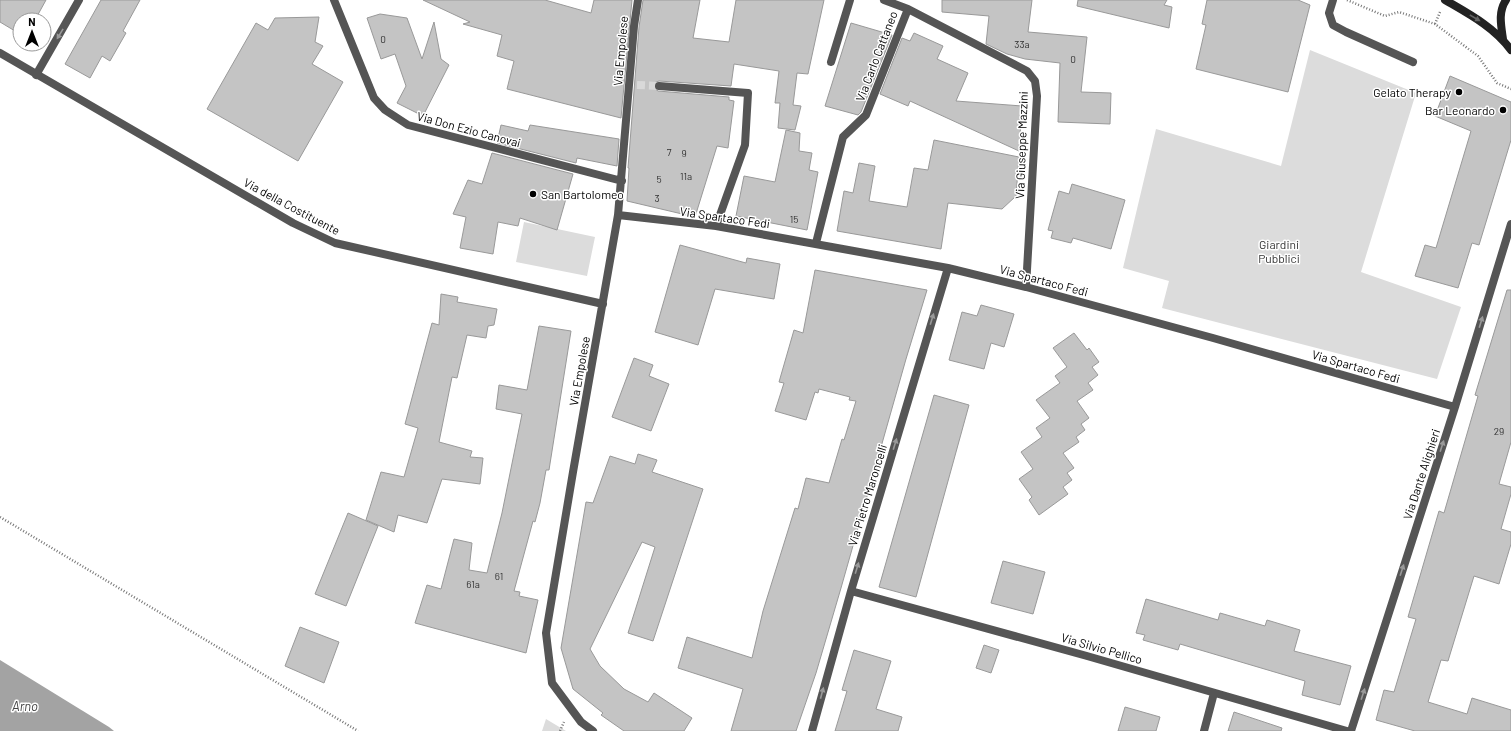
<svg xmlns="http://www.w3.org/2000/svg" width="1511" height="731" font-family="Barlow,sans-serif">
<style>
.green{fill:#dcdcdc}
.water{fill:#a3a3a3}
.building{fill:#c4c4c4;stroke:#999}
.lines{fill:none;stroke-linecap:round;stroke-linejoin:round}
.minor-tunnel{stroke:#d9d9d9;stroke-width:8;stroke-dasharray:8 4;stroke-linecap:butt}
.path{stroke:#777;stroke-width:2.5;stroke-dasharray:1 2;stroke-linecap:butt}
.service{stroke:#555;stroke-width:8}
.minor{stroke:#555;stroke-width:8}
.secondary{stroke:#222;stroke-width:8}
.oneway{fill:#646464}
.oneway2{fill:#999}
.poi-dot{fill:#000;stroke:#fff;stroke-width:1.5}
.labels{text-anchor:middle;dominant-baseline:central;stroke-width:3;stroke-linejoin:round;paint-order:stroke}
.number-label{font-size:10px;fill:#313131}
.street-label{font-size:12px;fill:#000;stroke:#fff}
.poi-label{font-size:12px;fill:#000;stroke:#fff;text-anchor:end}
.park-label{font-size:12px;fill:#333;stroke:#fff}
.water-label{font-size:13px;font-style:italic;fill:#444;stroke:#fff}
</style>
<rect width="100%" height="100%" fill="#fff"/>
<path class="green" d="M1310 50 1416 93 1361 272 1461 307 1437 379 1162 308 1169 281 1123 268 1156 129 1281 166Z
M524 222 595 237 587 276 516 262Z
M546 719 566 731H542Z"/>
<path class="water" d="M0 660 109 727 114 731H0Z"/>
<path class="building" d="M0 0H46L35 20H20V34L0 22Z
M101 0H140L123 31 126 33 110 61 102 56 90 78 65 64Z
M423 0H545L591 13 594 0H632L621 118 507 89 514 61 497 56 502 35 463 24 470 22Z
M643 0H700L693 38 729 42 736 0H824L808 74 797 73 793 105 801 106 795 130 778 128 780 103H775L779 71 734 64 731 86 659 81 654 83V88L658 91 729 97V100L734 101 728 148 717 146 695 217 627 201 629 168H628L639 27Z
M942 0H1032L1028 32 1087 37 1081 92 1111 93 1110 124 1058 122 1060 63 1025 59 1007 54 986 44 989 16 942 12Z
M1078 0H1167L1164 5 1172 7 1169 28 1077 6Z
M1207 0H1298L1310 5 1288 92 1196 69 1206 25 1202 24Z
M380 14 407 18 422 59 434 22 441 59 449 65 423 116 397 103 406 86 395 54 381 59 367 18Z
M319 17 315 42 323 46 312 64 343 82 298 161 207 109 256 23 268 30 275 18Z
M851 23 892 35 861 112 858 115 825 106Z
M914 33 943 46 937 59 968 73 956 101 1022 106 1019 151 910 101 908 106 880 94 902 38 910 41Z
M1450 76 1511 102V140L1479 245 1472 243 1458 288 1415 276 1425 245 1436 248 1471 131 1435 116Z
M501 125 528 131 530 125 619 139 617 166 577 158 576 163 497 143Z
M786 130 800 133 799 151 812 153 809 170 818 172 807 230 736 216 744 176 775 182Z
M934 140 1019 157 1016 196 1002 209 948 203 941 249 837 231 844 191 853 193 859 163 875 166 869 201 907 207 914 168 928 170Z
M492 153 573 174 557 230 520 218 518 226 498 222 493 254 460 248 466 217 453 214 468 180 482 184Z
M1072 184 1125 200 1111 249 1073 238 1071 243 1051 238 1053 231 1048 230 1059 191 1069 194Z
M680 245 746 263 747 258 780 264 774 299 715 289 698 345 655 332Z
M815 270 927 290 906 359 841 588 816 673 796 731H731L743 689 678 668 687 637 752 658 763 611 795 508 798 509 806 478 829 483 842 439 844 440 856 401 849 400 850 397 819 389 818 393 815 392 806 420 775 411 784 383 779 382 794 330 803 333Z
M1507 290H1511V442L1499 484 1511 487V494L1501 529 1511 532V544L1499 584 1474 576 1448 661 1441 660 1428 702 1467 714 1472 698 1511 710V731H1415L1376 720 1384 690 1394 692 1416 619 1408 617 1439 511 1444 513 1478 396 1475 395Z
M441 294 458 297 457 302 497 309 494 325 488 326 486 338 467 335 457 378 452 377 439 442 472 451 470 457 483 458 480 484 442 479 427 523 398 515 394 532 366 520 381 472 404 477 418 428 405 424 432 323 439 325Z
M981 305 1014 314 1004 347 991 343 984 369 949 360 962 312 977 316Z
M539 326 571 331 549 470H546L540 503 535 522 533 521 514 591 520 592 519 596 538 600 526 653 415 623 427 585 441 589 454 539 472 543 469 570 487 573 502 513 522 414 496 409 499 385 527 390Z
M1074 333 1087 350 1089 348 1099 362 1092 367 1098 375 1088 383 1093 390 1077 401 1089 418 1081 424 1085 430 1076 437 1079 442 1063 453 1074 468 1067 473 1072 480 1063 487 1068 494 1039 515 1029 500 1032 497 1019 479 1033 469 1021 452 1042 437 1036 428 1050 418 1036 400 1060 383 1055 376 1067 367 1053 348Z
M634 358 653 365 649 376 669 384 651 431 612 417Z
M934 395 969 405 916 597 879 587Z
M638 454 657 460 652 472 703 489 653 641 628 633 655 547 642 542 590 649 600 666 624 689 648 702 654 693 692 718 684 731H624L601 715 603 713 573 689 561 648 586 502 593 503 610 456 635 464Z
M348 513 378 526 346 606 315 594Z
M1003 561 1045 572 1033 614 991 603Z
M1146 599 1218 620 1220 613 1265 626 1267 620 1300 630 1294 651 1351 666 1340 705 1302 695 1305 681 1180 644 1178 650 1143 640 1145 635 1136 633Z
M300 627 339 642 324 683 285 666Z
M984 645 999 650 991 673 976 668Z
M854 650 891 661 876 709 902 717 898 731H835L847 691 842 690Z
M1125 707 1160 717 1156 731H1118Z
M1234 712 1282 728 1281 731H1228Z"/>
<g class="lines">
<path class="minor-tunnel" d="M637 85 659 86"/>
<path class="path" d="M1347 0 1385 16 1399 12 1435 24 1478 56 1497 83 1511 89
M1435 24 1440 12
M0 517 358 731
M560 731 564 722"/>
<path class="service" d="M1333 0 1329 13 1333 25 1346 32 1413 62"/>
<path class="minor" d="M334 0 374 98 385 110 408 125 622 181
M884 0 908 9 1027 71 1035 81 1037 96 1026 287
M0 53 293 223 335 243 603 304
M831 62 850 0
M36 75 79 0
M659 86 748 93 745 145 716 226
M618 215 716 226 948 268 1026 287 1213 338 1455 407
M816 243 843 137 866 115 908 9
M851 591 1087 656 1347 731
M593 731 581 722 552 683 546 633 573 472 618 215 634 26 638 0
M812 731 851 591 948 268
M1204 731 1214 693
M1351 731 1455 407 1511 224"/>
<path class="secondary" d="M1445 0C1469 14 1494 27 1511 50
M1503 39C1501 25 1498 12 1506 0"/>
</g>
<defs><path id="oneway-solid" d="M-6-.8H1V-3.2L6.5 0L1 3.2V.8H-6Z"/></defs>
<use class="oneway" href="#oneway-solid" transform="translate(1475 18) rotate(30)"/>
<g class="oneway2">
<use href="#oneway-solid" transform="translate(60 34) rotate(121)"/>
<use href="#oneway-solid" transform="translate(932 319) rotate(-73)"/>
<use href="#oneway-solid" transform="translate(1481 322) rotate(-73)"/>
<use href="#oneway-solid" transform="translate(895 444) rotate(-73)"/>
<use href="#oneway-solid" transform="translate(1442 446) rotate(-72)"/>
<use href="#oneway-solid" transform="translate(857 568) rotate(-73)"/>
<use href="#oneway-solid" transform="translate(1402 570) rotate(-72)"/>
<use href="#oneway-solid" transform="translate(822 693) rotate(-75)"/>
<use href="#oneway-solid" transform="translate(1363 694) rotate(-72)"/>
</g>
<g class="poi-dot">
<circle cx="1459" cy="92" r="4"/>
<circle cx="1503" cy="110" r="4"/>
<circle cx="533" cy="194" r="4"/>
</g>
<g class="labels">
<g class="number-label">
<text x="383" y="39">0</text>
<text x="1022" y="44">33a</text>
<text x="1073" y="59">0</text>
<text x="669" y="152">7</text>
<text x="684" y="153">9</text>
<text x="686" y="176">11a</text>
<text x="659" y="179">5</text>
<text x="657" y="198">3</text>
<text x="794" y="219">15</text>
<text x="1499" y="431">29</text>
<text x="499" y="576">61</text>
<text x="473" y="584">61a</text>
</g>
<g class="street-label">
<text transform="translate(620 51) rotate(-85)">Via Empolese</text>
<text transform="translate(876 56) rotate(-69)">Via Carlo Cattaneo</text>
<text transform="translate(469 129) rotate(15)">Via Don Ezio Canovai</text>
<text transform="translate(1021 145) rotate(-88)">Via Giuseppe Mazzini</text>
<text transform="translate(292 206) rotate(28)">Via della Costituente</text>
<text transform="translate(725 217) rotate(8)">Via Spartaco Fedi</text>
<text transform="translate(1044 280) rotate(15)">Via Spartaco Fedi</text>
<text transform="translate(1356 366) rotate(16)">Via Spartaco Fedi</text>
<text transform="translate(579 371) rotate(-80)">Via Empolese</text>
<text transform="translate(1421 474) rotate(-72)">Via Dante Alighieri</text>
<text transform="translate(867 495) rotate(-73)">Via Pietro Maroncelli</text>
<text transform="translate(1102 648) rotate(16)">Via Silvio Pellico</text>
</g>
<g class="poi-label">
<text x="1451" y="92">Gelato Therapy</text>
<text x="1495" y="110">Bar Leonardo</text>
<text x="541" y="194" text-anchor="start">San Bartolomeo</text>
</g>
<g class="park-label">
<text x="1279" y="244">Giardini<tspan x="1279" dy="14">Pubblici</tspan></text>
</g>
<g class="water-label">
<text x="25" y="706">Arno</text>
</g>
</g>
<g transform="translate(32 32)"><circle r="19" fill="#ffffff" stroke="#999999"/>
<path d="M0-3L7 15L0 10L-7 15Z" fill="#000000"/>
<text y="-6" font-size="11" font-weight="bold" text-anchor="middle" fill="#000000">N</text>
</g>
</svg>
